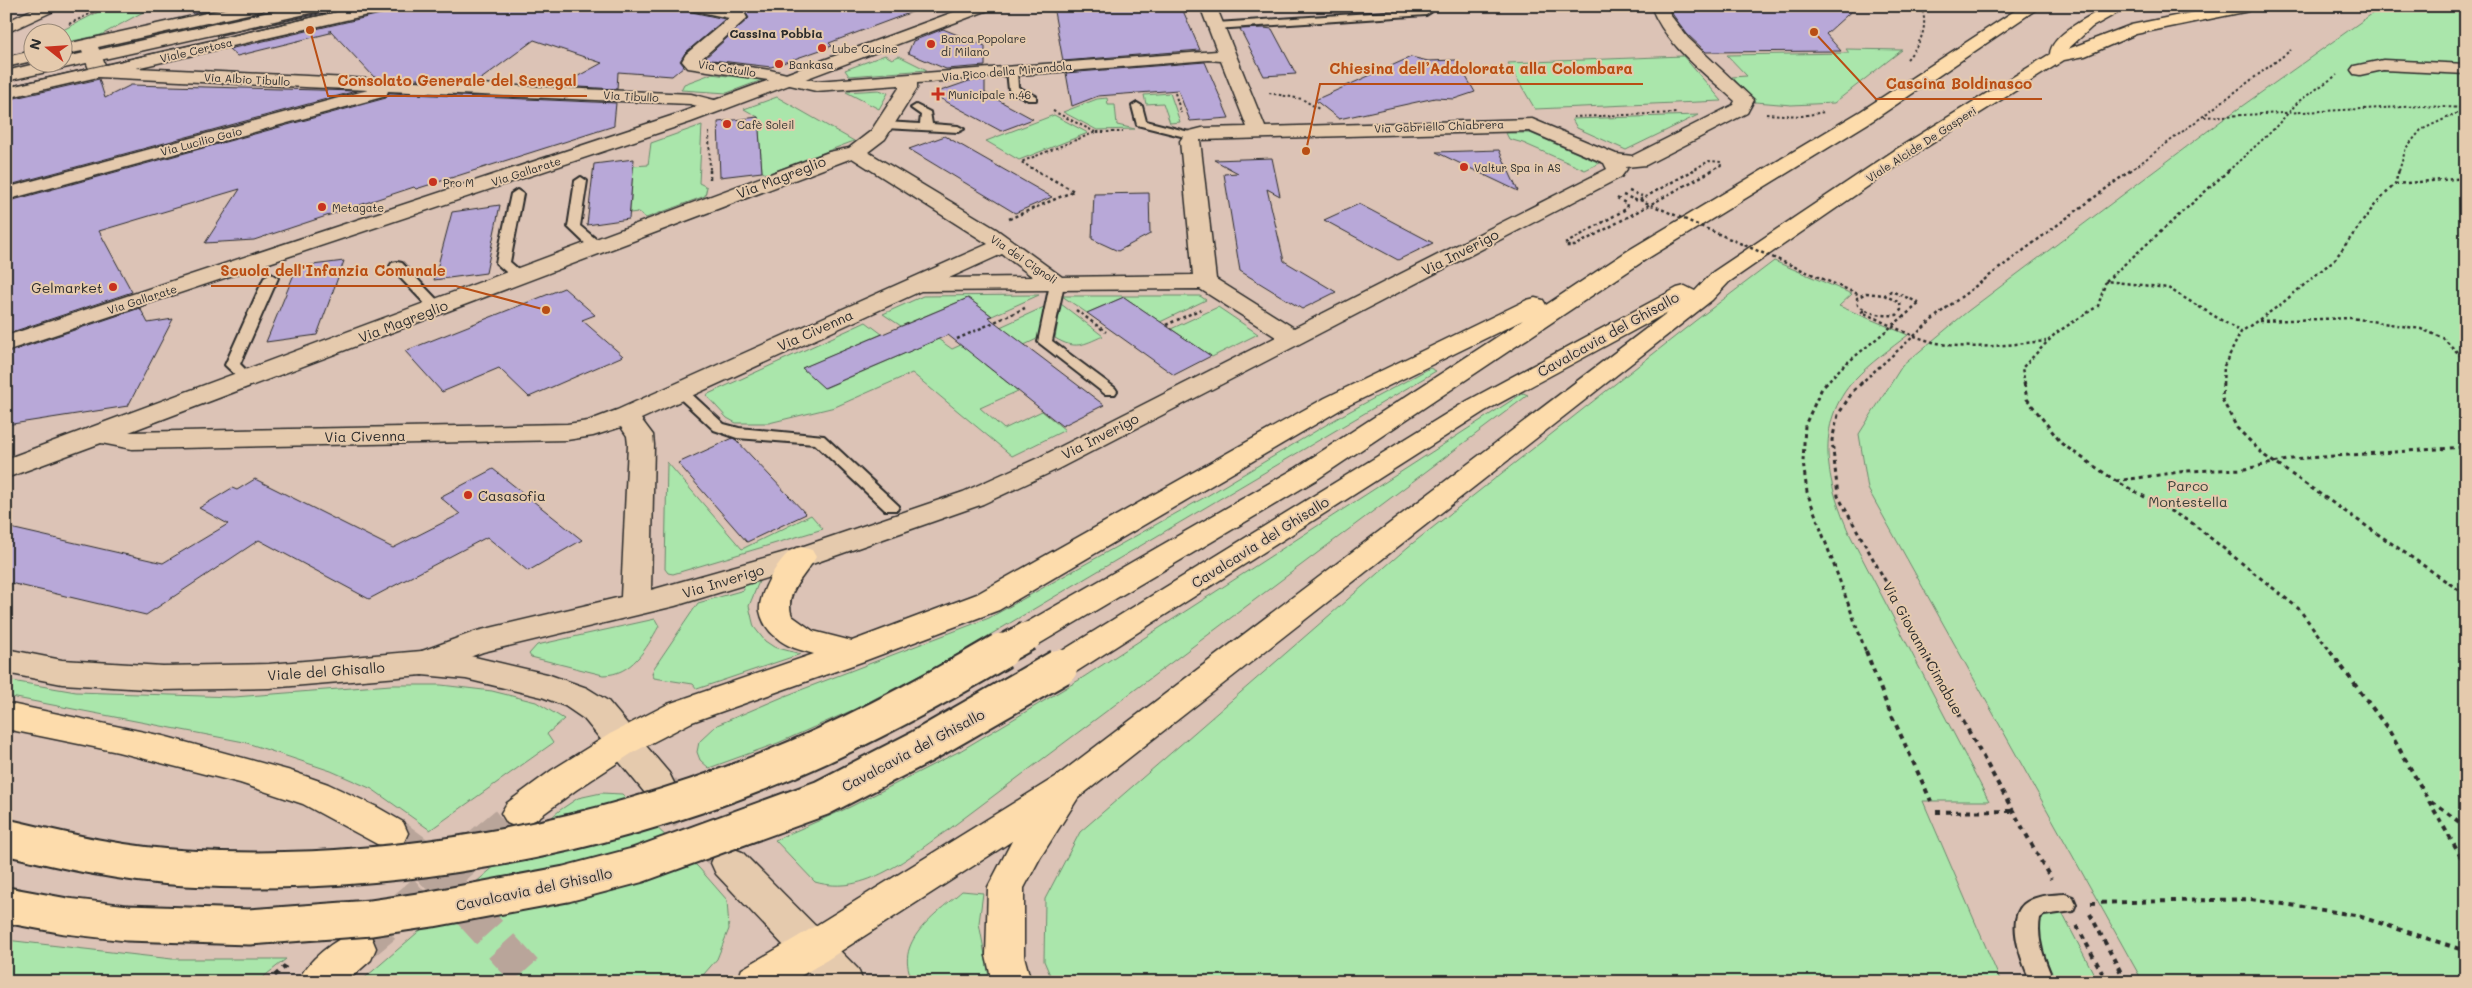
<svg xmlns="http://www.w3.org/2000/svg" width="2472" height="988" font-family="Mali,sans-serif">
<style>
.green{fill:#aae6ab;stroke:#6a886b}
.building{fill:#b8a8d8;stroke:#2b2b2b}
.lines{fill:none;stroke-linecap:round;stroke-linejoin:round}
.secondary-tunnel{stroke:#b9a59a;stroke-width:35;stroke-dasharray:35 18;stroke-linecap:butt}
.primary-tunnel{stroke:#b9a59a;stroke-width:35;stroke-dasharray:35 18;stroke-linecap:butt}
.highway-tunnel{stroke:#b9a59a;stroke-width:35;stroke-dasharray:35 18;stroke-linecap:butt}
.lane-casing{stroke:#2b2b2b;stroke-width:4}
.street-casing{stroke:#2b2b2b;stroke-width:3}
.secondary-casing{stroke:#2b2b2b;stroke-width:3}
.primary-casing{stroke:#2b2b2b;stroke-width:3}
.highway-casing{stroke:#2b2b2b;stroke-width:3}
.path-far3{stroke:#2b2b2b;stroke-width:2;stroke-dasharray:2.5 2.5;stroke-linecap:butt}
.path-far2{stroke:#2b2b2b;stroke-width:2.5;stroke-dasharray:3 3;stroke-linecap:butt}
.path-far1{stroke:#2b2b2b;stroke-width:3;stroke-dasharray:4 4;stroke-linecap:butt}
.path{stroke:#2b2b2b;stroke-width:4;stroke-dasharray:5 5;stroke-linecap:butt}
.lane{fill:#e5caad;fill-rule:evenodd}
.street{fill:#e5caad;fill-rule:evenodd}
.secondary{fill:#e5caad;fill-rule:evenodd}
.primary{fill:#fddcac;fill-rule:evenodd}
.highway{fill:#fddcac;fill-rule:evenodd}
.tram{stroke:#2b2b2b;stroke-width:1}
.highway-bridge-far1-casing{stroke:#2b2b2b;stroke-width:32;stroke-linecap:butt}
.highway-bridge-casing{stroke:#2b2b2b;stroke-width:39;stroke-linecap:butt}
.path-bridge{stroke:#2b2b2b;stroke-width:2.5;stroke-dasharray:3 3;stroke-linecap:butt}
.highway-bridge-far1{stroke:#fddcac;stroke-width:28}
.highway-bridge{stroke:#fddcac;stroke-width:35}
.poi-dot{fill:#c8321e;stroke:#e5caad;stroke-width:2}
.labels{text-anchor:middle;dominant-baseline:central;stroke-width:4;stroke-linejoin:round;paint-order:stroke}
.far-poi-label{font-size:11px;fill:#2b2b2b;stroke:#e5caad;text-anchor:start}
.far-street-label{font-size:11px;fill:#2b2b2b;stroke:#e5caad}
.far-neighbourhood-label{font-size:12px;font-weight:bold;fill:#2b2b2b;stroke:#e5caad}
.street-label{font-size:14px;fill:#2b2b2b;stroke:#e5caad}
.poi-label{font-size:14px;fill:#2b2b2b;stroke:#e5caad;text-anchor:end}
.park-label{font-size:14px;fill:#383e38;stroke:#e5caad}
.leader{fill:none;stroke:#b94e14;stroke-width:2}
.callout-dot{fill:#b94e14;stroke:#e5caad;stroke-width:2}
.callout-label{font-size:15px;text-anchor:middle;font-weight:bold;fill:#b94e14;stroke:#e5caad;stroke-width:4;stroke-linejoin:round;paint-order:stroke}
</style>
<rect width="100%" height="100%" fill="#dcc3b6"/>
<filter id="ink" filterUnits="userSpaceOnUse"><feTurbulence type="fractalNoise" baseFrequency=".02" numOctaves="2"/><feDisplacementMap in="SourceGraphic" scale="10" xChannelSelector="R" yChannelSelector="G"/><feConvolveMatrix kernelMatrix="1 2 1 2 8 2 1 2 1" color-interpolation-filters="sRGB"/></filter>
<g filter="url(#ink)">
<path class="green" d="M110 6H154L101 35 63 43 62 32H59Z
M2383 6H2466V982H2143L1868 489 1859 434 1902 366 1968 311 2221 121Z
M1846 49 1902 50 1834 103 1791 105 1756 102 1732 77 1747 76 1727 55 1849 53Z
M885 55 892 59 899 56 927 70 849 76 845 70Z
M1683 56 1722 101 1535 109 1508 63Z
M711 74 762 80 727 93 681 90 684 84Z
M879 90 888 93 879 109 846 92Z
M1170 93 1180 122 1170 123 1163 103 1146 104 1144 95Z
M777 97 854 141 767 174 762 172 758 117 744 109Z
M1107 98 1108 105H1115L1117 125 1135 129 1097 130 1063 112 1097 99Z
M1054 115 1088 133 1019 160 986 141Z
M1698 115 1626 150 1577 128 1572 119Z
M702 125 699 183 707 187 705 196 646 218 638 212 630 213 633 166 648 165 651 143Z
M1506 133H1530L1600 163 1585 170 1523 143 1509 139Z
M1774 261 1852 294 1839 306 1908 335C1890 349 1870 363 1855 379 1813 424 1827 483 1849 533L1989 801H1923L2001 982H1053L1044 961 1045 899 1080 832 1408 547 1695 321Z
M1039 295 992 316 968 298 901 326 883 314 923 296Z
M1062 296H1200L1206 300 1160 322 1124 297 1087 313Z
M1061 304 1103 336C1083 345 1075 350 1055 338Z
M1044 307 1039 338 984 364 1018 391 980 408 1004 429 1042 411 1065 430 1012 456 912 373 835 407 769 423H736L727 418 706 395 866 322 882 334 803 368 825 388 938 339 952 349Z
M1218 307 1258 334 1212 357 1171 329Z
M1430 368 1436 371 934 668 855 709 778 743 709 768 700 760 697 752 699 742 717 725 785 696 989 618 1207 496 1341 416Z
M1523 393 1528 395 948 830C909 856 866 897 815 882L775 840 850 807 960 751 1079 680Z
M667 462 742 549 811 515 823 529 673 574 668 573 665 569Z
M760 579 749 606 754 627 765 641 774 647 801 654 697 689 693 684 654 678 652 674 654 668 698 603 744 590 743 585Z
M655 619 659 626C646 649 632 675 603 675L531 657 529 654 537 645Z
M6 680 76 692 234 697 391 685H441L492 691 536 702 564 719 547 734 553 743 430 830 372 789 331 771 244 742 6 696Z
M601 793 622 794 699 868 727 900 729 929 717 959 697 982H360L560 810 578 798Z
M962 891 983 893 979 923 990 982H914C890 943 937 913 962 891Z
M2060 909 2098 982H2055C2046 959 2018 913 2060 909Z
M6 940 172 959H286L257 982H6Z"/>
<path class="building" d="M184 6H228L193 14Z
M400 6H683L687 11 725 19 685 53 680 61 684 66 672 76 618 72 617 89 560 86 602 63 534 40 477 82 374 77 330 30V33L237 56 229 49 385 13Z
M727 6H920V9L829 43 832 46 771 67 704 59 749 18 744 10Z
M1053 6H1181L1200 50 1063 61Z
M1669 6H1857L1826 34 1841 51 1706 52 1687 34 1673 15Z
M327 8 328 12 216 36 319 13Z
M1264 28 1272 29 1296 74 1264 76 1240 29Z
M943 29 985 46V66L946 69 908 53 913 41Z
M1411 57 1428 61 1456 60 1475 92 1454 99 1435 98 1339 119 1315 100Z
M1205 62 1229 118 1190 121 1178 90 1098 96 1072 106 1066 73Z
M99 79 105 98 131 85 356 91 6 186V100Z
M985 80V93L1033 119 1001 131 932 94 969 81Z
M389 93 616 103 614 123V126L561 143 416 189 414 187 254 240 205 243 240 189 99 231 132 292 6 334V202L386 98Z
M758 117 762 172 720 177 718 122Z
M945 136 1052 197 1015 213 909 149Z
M1499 150 1518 191 1436 152Z
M1272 158 1280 196 1267 189 1284 261 1336 292 1302 309 1240 271 1224 174 1238 173 1214 160Z
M634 159 629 219 587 225 594 164Z
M1149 193 1150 234 1118 251 1092 239 1094 194Z
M1359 204 1433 243 1398 260 1324 220Z
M500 205 486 273 434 280 452 212Z
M344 261 317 335 266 342 297 267Z
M564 288 595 315 582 320 623 356 529 397 499 368 442 392 405 351Z
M1124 297 1171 329 1211 356 1174 375 1087 313Z
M968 298 992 316 988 317 1104 405 1062 426 948 335 824 388 802 368Z
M140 308 148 323 173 319 128 406 6 425V353Z
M733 438 736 440 806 514 747 542 678 463Z
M493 469 582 540 528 571 487 537 369 599 259 540 146 615 6 582V527L163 563 228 524 199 508 232 488 237 490 255 479 393 548 460 514 440 497Z"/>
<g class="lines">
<path class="secondary-tunnel" d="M663 790 720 852"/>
<path class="primary-tunnel" d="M357 948 519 813"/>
<path class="highway-tunnel" d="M390 833 417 853 534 982"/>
<defs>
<path id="lane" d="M1412 6H1424L1431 12 1426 15 1216 29 1211 26 1216 23 1416 10Z
M1012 68 1017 71 1018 87 1036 96V100H1028L1009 90 1007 71Z
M1137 103 1142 106 1146 121 1197 134 1199 136 1193 139 1137 125 1132 106Z
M916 105 930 112 932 124 958 126 964 129 958 132 885 128 879 125 885 122 920 124 921 115 911 108Z
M581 177 587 181 580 226 602 244 603 247 602 250H592L568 227 575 181Z
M517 190 523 194 510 262 526 276 519 280 514 279 496 263 511 194Z
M397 262 402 263 442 305 444 308 442 311H432L392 269 390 266 392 263Z
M271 274 278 278 240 364 255 379 248 383 243 382 225 365 264 278Z
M1057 280 1064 284 1052 341 1115 388 1117 391 1115 394H1105L1038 342 1050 284Z
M680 387 685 388 724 424 739 428 824 436 899 506 897 510H885L815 444 737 438 714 430 675 394 673 391 675 388Z
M2065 894 2073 897 2076 904 2073 911 2044 915 2040 918C2036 941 2045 961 2054 982H2031C2023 964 2005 920 2024 904 2035 895 2051 895 2065 894Z"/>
<path id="street" d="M39 6H60L58 9 6 33V22Z
M238 6H269L261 11 98 47 105 65 363 6H393L385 11 136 68 691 94 722 102 725 106 722 110 716 111 690 104 388 91 386 96 6 200V188L368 90 98 77 6 98V88L89 69 82 51 62 55V45Z
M685 6H718L744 12 747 18 700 60 770 70 816 81 1217 51 1200 6H1216L1265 127 1532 119 1616 154 1632 156 1733 105 1735 101C1706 74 1665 45 1651 6H1667L1671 16 1688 38 1754 100 1747 113 1646 165 1626 167 1627 169 1621 177 1058 469 983 504 812 564 675 606 483 652 422 675 411 671 406 663 411 655 477 631 621 597 628 445 627 436 621 427 593 436 567 440 132 449 101 443 6 478V459L829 152 849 148 871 131 899 88V85L816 91 768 80 688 68 682 61 686 54 729 18 687 9ZM1208 60 1221 61 1247 127 1202 128 1186 132 1180 141 1193 275 1062 277 996 229 868 152 885 139 917 88V83ZM1529 131 1604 163 1607 169 1294 328 1216 279 1200 140ZM852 158 988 244 617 410 588 421 567 424 129 432ZM1002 254 1033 277 949 278ZM1200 289 1276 337 1040 457 963 492 792 550 651 590 654 445 653 435 641 419 921 291Z
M32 51V61L6 67V57Z
M2383 60 2466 64V74L2383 70 2360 75 2354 74 2351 70 2354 66Z"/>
<path id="secondary" d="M296 6H327L319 11 6 81V71L43 62H62V58Z
M970 6H993L991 9 691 122 6 351V336L677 114Z
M6 649 62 660 163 666 269 664 422 651 466 655 547 674 587 688 608 701 669 773 674 783 669 793 657 797 645 793 584 719 565 706 542 697 466 679 422 675 269 688 163 690 62 684 6 673Z
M729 847 742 852 858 969 863 982H818L716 874 711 863 716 852Z"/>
<path id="primary" d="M622 730 634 734 639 743 634 752 576 790 531 823 519 828 507 823 501 813 507 803 552 770 610 734Z
M357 931 371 936 376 948 371 960 346 982H298C307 960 335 939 357 931Z
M813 931 827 936 832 948 827 960 791 982H737L742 969 799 936Z"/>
<path id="highway" d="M2022 6H2041L1875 119 1645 260 1316 480 1039 644 1028 647 1017 644 1013 636 1017 628 1296 468 1523 320 1343 408 999 610 864 661 692 722 634 752 622 756 610 752 605 743 610 734 668 704 814 654C801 650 786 647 776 637 768 631 762 621 760 611 758 595 779 556 794 549 801 546 805 548 812 550L816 557C806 575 783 593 792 616L813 631 852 641 977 594 1325 398 1527 300 1535 298 1543 300 1546 305 1629 250 1861 111Z
M2109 6H2130L2092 27 2068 49 2131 25 2224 6H2257L2249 11 2136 34 2085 56 2064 60 1909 158 1729 282 1712 300 1078 798 1040 858 1024 888V956L1031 982H992L986 956 988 887 1012 841 827 960 813 965 799 960 794 948 799 936 1057 776 1668 312 1485 411 1071 675 1060 679 1049 675 1044 667 1049 659 1467 401 1677 288 1685 286 1695 291 1713 272 1895 150 2050 54C2051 34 2093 14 2109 6Z
M6 703 163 736 291 771 328 784 377 807 403 822 408 833 403 844 390 848 377 844 303 804 240 783 118 752 6 729Z"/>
</defs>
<use href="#lane" class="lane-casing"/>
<use href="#street" class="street-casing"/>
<use href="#secondary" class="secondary-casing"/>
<use href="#primary" class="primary-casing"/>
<use href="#highway" class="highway-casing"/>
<path class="path-far3" d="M69 24 106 6
M1907 59C1921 43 1929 27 1921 6
M1175 93 1181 113
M1269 93 1302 99 1319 109
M1053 111 1095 132
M1766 114 1802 116 1824 112
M1573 117 1677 113
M2204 117 2422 106 2465 108
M709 132 710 171
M1037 171 1021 162 1096 132H1123
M1691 171 1709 161 1721 162V165L1710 171
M2130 171 2291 50
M2228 171 2271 132 2299 101 2337 75
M2399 171 2406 148 2421 130 2466 109"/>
<path class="path-far2" d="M710 170V180
M2395 184 2466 178
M1629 191 1642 196
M1623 195 1638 201 1694 170
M1617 198 1627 204 1626 209 1565 244 1566 246H1575L1713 170
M1009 219 1074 191 1035 170
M2106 281 2229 170
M1866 293 1884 295 1900 303 1901 310 1897 315C1882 316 1870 314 1858 305L1857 298Z
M1076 310 1106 332
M1864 310 1862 312C1886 323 1911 337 1937 343 1973 351 2010 344 2046 341
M2259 321 2352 318 2421 329 2443 338 2466 361
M1166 325 1201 309
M957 339 1025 308
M1825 384 1842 367 1920 303 1891 291 1885 295
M1860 384 1941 312 2131 170
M2025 384 2022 368 2056 333 2098 306 2106 281 2168 288 2241 332
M2223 384 2224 366 2241 332 2280 305 2335 259 2374 206 2395 184 2399 170"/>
<path class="path-far1" d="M1827 383 1822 388 1805 425 1803 462 1807 492 1866 652
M1862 383 1853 391 1838 415 1832 440 1838 496 1925 652
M2024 383 2027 399 2062 444 2116 481 2192 523 2299 609 2331 652
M2223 383 2222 399 2237 428 2265 456 2466 595
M2116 481 2187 471 2245 469 2292 459 2466 447"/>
<path class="path" d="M1866 651 1886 703 1931 801
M1924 651 2051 879
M2330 651 2388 729 2466 866
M2431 801 2466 827
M1936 812 2014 811
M2091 903 2251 899 2355 915 2466 951
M2090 914 2126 982
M2077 926 2107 982
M267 982 286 966"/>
<use href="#lane" class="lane"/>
<use href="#street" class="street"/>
<use href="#secondary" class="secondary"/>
<use href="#primary" class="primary"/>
<use href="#highway" class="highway"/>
<path class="tram" d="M6 87 361 6"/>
<defs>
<path id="highway-bridge-far1" d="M999 652 1028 636"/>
<path id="highway-bridge" d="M6 837C65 851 125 865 186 868 384 879 590 842 774 767 853 735 928 694 1001 651
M6 905 66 916 127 923 249 927 371 918 432 909 566 884 638 865 822 798 921 747 1060 667"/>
</defs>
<use href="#highway-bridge-far1" class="highway-bridge-far1-casing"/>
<use href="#highway-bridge" class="highway-bridge-casing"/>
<path class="path-bridge" d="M1640 200 1860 295"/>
<use href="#highway-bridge-far1" class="highway-bridge-far1"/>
<use href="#highway-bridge" class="highway-bridge"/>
</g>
</g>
<g class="poi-dot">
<circle cx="931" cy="44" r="5"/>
<circle cx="822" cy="48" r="5"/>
<circle cx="779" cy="64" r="5"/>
<path d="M935.5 86.5h5v5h5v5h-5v5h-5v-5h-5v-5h5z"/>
<circle cx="727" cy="124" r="5"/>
<circle cx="1464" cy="167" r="5"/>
<circle cx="433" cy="182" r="5"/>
<circle cx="322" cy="207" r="5"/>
<circle cx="113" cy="287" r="5"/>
<circle cx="468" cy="495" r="5"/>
</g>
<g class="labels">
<g class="far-poi-label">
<text x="941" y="38">Banca Popolare<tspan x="941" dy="13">di Milano</tspan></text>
<text x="832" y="48">Lube Cucine</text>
<text x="789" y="64">Bankasa</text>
<text x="948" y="94">Municipale n.46</text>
<text x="737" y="124">Cafè Soleil</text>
<text x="1474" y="167">Valtur Spa in AS</text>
<text x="443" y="182">Pro M</text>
<text x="332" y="207">Metagate</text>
</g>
<g class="far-street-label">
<text transform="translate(196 50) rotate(-13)">Viale Certosa</text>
<text transform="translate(727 68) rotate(9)">Via Catullo</text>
<text transform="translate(1007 71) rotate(-5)">Via Pico della Mirandola</text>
<text transform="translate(247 79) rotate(3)">Via Albio Tibullo</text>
<text transform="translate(631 96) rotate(3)">Via Tibullo</text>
<text transform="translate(1439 126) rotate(-2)">Via Gabriello Chiabrera</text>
<text transform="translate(201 141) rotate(-15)">Via Lucilio Gaio</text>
<text transform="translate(1921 144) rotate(-33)">Viale Alcide De Gasperi</text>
<text transform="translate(526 171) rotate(-18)">Via Gallarate</text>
<text transform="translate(1024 259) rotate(34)">Via dei Cignoli</text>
<text transform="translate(142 299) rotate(-18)">Via Gallarate</text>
</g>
<g class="far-neighbourhood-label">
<text x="776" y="33">Cassina Pobbia</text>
</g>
<g class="street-label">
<text transform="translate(781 177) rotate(-21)">Via Magreglio</text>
<text transform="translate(1460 252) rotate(-27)">Via Inverigo</text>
<text transform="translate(403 321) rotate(-21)">Via Magreglio</text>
<text transform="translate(815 330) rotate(-24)">Via Civenna</text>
<text transform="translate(1608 334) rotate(-29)">Cavalcavia del Ghisallo</text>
<text transform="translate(365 436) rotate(-1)">Via Civenna</text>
<text transform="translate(1100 436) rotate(-27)">Via Inverigo</text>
<text transform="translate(1260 542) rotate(-32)">Cavalcavia del Ghisallo</text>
<text transform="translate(723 581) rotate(-17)">Via Inverigo</text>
<text transform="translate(1923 648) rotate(61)">Via Giovanni Cimabue</text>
<text transform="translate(326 671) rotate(-4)">Viale del Ghisallo</text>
<text transform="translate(913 750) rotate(-28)">Cavalcavia del Ghisallo</text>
<text transform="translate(534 889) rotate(-12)">Cavalcavia del Ghisallo</text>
</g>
<g class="poi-label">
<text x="103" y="287">Gelmarket</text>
<text x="478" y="495" text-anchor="start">Casasofia</text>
</g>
<g class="park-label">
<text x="2188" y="485">Parco<tspan x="2188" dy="16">Montestella</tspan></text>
</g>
</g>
<path class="leader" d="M1306 151L1320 84H1643M310 30L328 96H587M1814 32L1876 99H2042M546 310L456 286H211"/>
<g class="callout-dot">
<circle cx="1306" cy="151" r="5"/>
<circle cx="310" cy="30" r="5"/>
<circle cx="1814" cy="32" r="5"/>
<circle cx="546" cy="310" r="5"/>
</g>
<g class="callout-label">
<text x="1481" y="74">Chiesina dell’Addolorata alla Colombara</text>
<text x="457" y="86">Consolato Generale del Senegal</text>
<text x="1959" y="89">Cascina Boldinasco</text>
<text x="333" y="276">Scuola dell'Infanzia Comunale</text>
</g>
<rect width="2472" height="988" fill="none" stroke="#e5caad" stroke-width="25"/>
<rect x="12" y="12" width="2447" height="963" fill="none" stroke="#2b2b2b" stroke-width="2" filter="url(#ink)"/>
<g transform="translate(48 48) rotate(287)"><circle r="24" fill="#e5caad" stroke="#9b8a79"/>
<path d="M0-4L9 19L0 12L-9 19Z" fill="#c8321e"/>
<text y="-8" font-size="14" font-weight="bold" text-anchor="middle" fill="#2b2b2b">N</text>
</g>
</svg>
